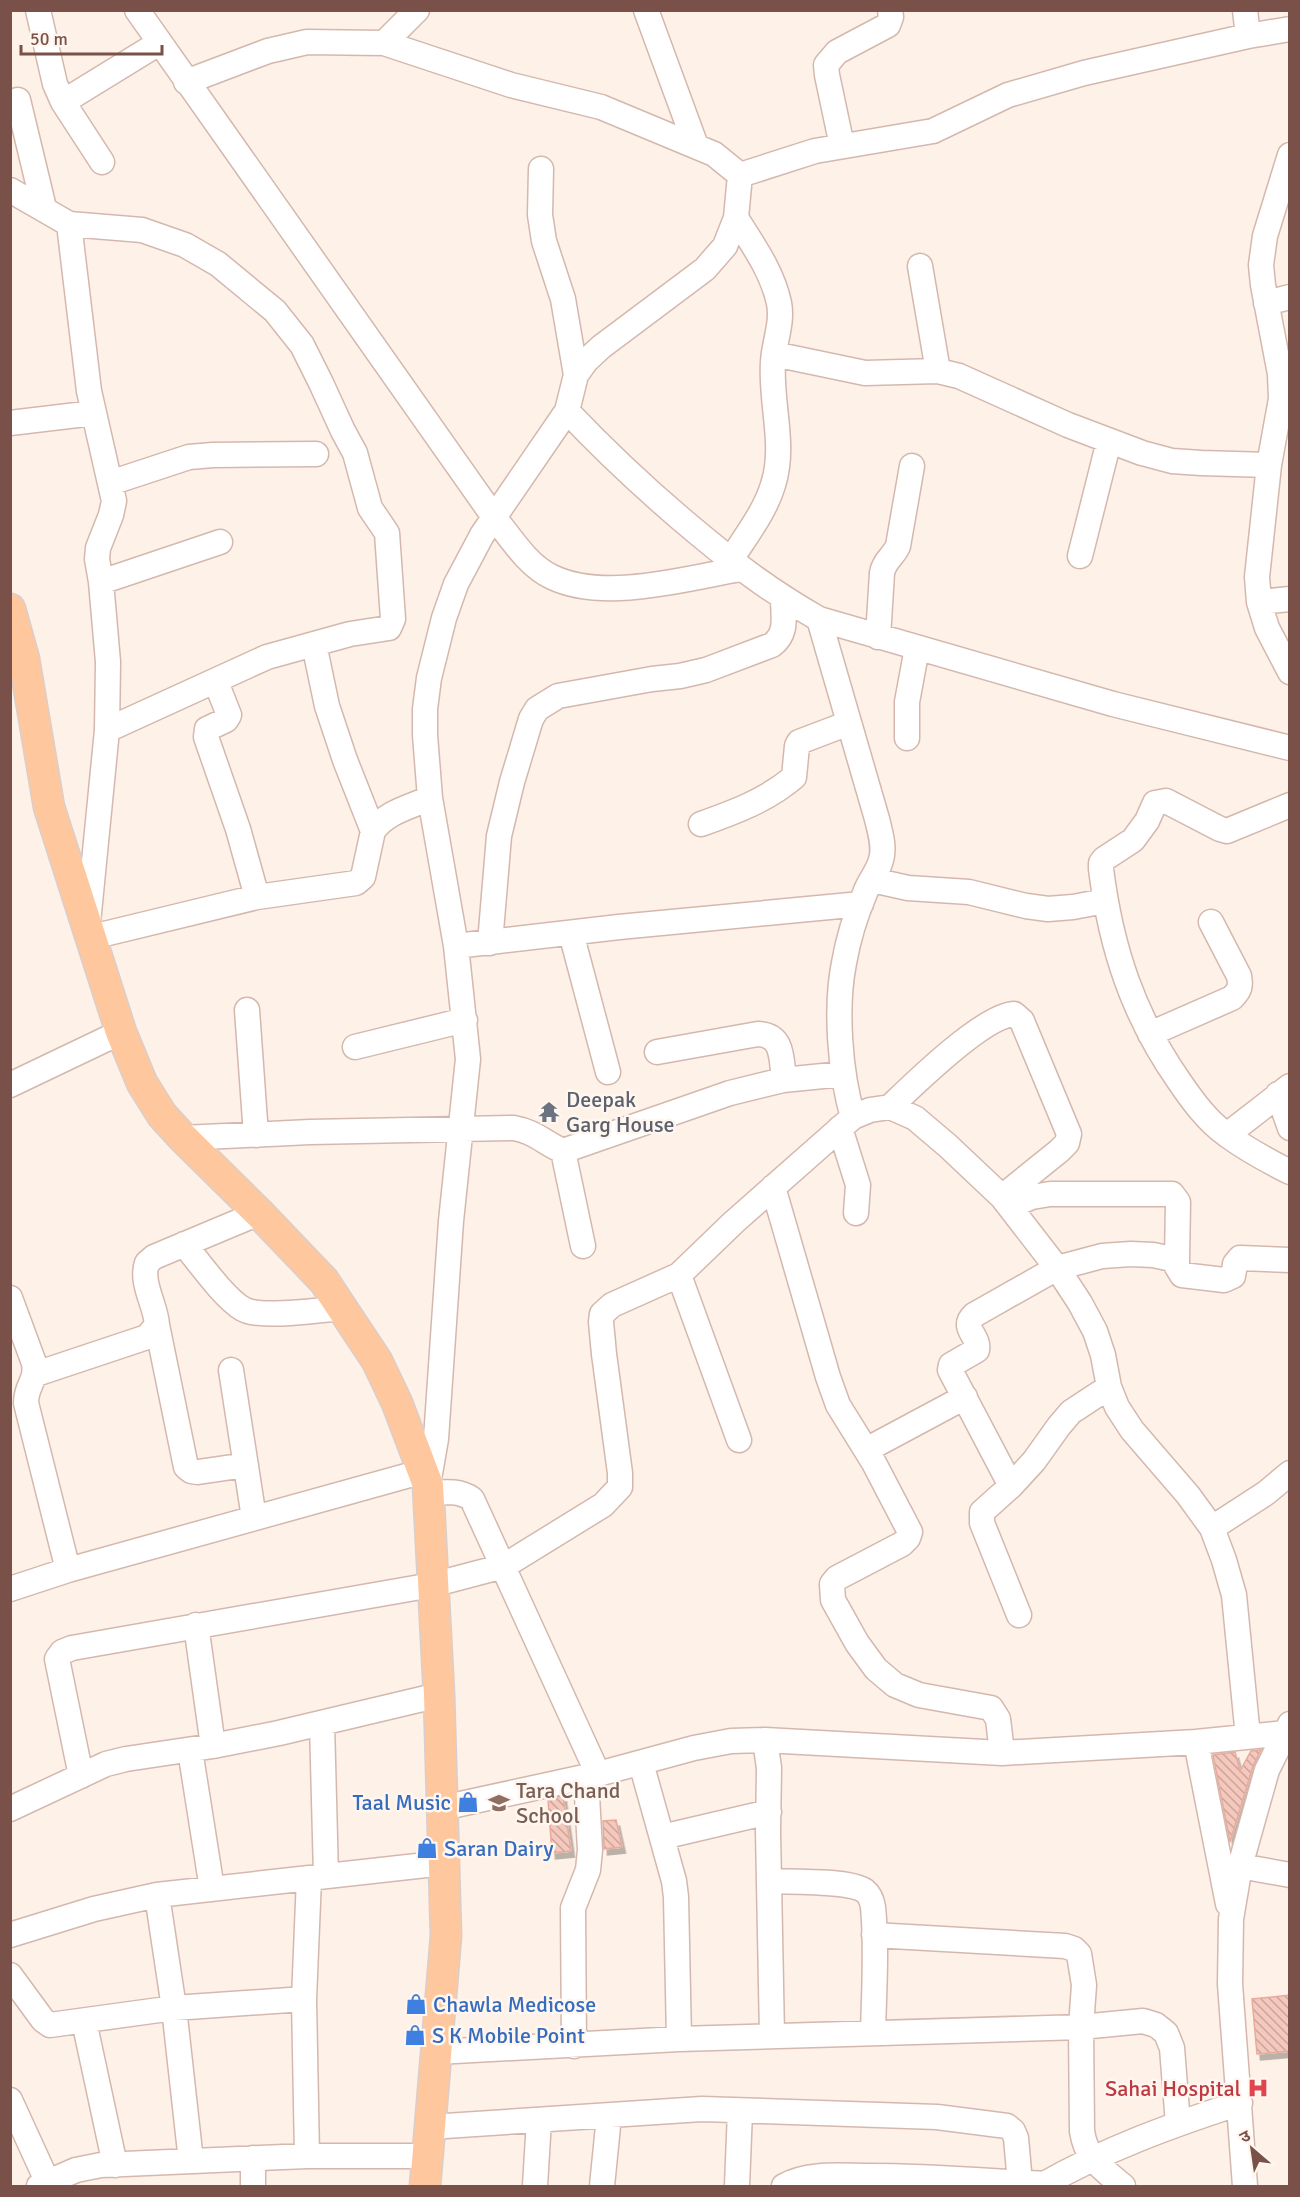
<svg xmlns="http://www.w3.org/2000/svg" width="1300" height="2197" font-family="Signika,'Noto Sans Devanagari',sans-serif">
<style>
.building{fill:url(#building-back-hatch);stroke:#e9aa9c;stroke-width:1.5;filter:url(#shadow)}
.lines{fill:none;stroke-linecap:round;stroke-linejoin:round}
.minor-casing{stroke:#d4b8ae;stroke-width:27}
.major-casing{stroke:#dacecc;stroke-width:33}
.minor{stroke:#fff;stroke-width:24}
.major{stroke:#ffc79d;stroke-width:30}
.labels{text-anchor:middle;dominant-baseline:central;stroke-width:5;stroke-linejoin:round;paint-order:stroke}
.worship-label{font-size:22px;fill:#5b616d;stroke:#fff6ef;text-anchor:start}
.education-label{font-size:22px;fill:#785e54;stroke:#fff6ef;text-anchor:start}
.shop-label{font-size:22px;fill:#366cbe;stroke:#fff6ef;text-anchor:start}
.health-label{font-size:22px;fill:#be3a42;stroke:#fff6ef;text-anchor:end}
</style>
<defs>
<pattern id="building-back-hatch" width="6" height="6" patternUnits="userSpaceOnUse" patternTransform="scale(1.5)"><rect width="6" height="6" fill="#f5c8bd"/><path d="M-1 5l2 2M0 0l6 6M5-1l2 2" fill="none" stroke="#cba59c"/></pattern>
<filter id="shadow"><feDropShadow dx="3.5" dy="6" stdDeviation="0" flood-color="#0004"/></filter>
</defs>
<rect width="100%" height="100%" fill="#fef1e7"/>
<path class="building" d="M1261 1750 1253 1766 1230 1842 1213 1755 1235 1752 1240 1771 1251 1751Z
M563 1796 571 1851 552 1853 548 1799Z
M616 1820 622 1847 604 1849 603 1821Z
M1290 1995V2051L1257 2054 1252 1999Z"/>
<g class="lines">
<defs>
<path id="minor" d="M38 10 55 84 63 102 102 162
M137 10 494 517C511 538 527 565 552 577 604 602 685 579 740 569
M646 10 696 146
M1245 10 1248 36
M384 43 417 10
M186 82 268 51 307 42 384 43 511 85 601 107 714 154 740 175
M18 100 44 208
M63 102 159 43
M842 146 827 75 826 65 837 52 888 25 891 17 890 10
M1290 155 1265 236 1261 265 1263 285 1280 374 1281 399 1269 465 1257 577 1259 602 1267 628 1290 672
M541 169 540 215 544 241 563 299 576 375
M10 190 69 224 89 391 114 501 111 515 98 548 97 559 101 582 108 662 107 730 88 923
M69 224 142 230 185 245 218 264 275 311 302 345 321 383 343 431 355 453 370 508 387 533 393 619 389 628 350 634 267 657 107 730
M920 266 938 371
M1266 303 1290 297
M774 354 865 373 938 371 959 376 1068 425 1142 453 1172 461 1201 463 1269 465
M567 411C604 450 640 484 681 519 727 558 766 589 819 619L1113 704 1290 748
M10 423 94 413
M110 483 189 457 213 455 316 454
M1080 556 1109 441
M730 561C745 537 765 512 773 485 786 445 770 403 773 362 774 342 783 323 779 303 772 271 753 245 736 218
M101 582 220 542
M1259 602 1290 599
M819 619 877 819C880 832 885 847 881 860 878 872 869 881 865 893 856 914 848 940 844 963 835 1008 840 1074 853 1117
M878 637 882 573C884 561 893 557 898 546L912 466
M314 644 327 706 345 760 373 831
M216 682 229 715 226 720 207 729 206 737 238 829 257 897
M907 738V702L917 648
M1290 805 1227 831 1220 829 1166 801 1155 803 1147 821 1133 840 1104 859 1101 863V869C1111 948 1133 1015 1179 1081 1192 1100 1207 1121 1227 1135 1246 1149 1268 1161 1290 1172
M701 824C735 812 767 800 794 777L797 746 799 742 849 723
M872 880 908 888 969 892 1026 906 1048 909 1073 907 1105 901
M571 933 608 1072
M92 937 257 897 356 883 363 877 373 831C386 812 410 807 430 798
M490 943 499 836 512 782 531 719 537 709 558 696 652 679 680 676 706 670 772 645C788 633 783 617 783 599
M456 946 619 927 861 904
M247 1010 256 1135
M1150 1034 1232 998C1240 990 1241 986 1239 976L1211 922
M355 1047 465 1020
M657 1052 758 1034C784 1035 781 1059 784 1079
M10 1085 121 1032
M1278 1094 1290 1128
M890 1107C914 1084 983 1016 1014 1014L1022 1021 1069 1134 1067 1143 1059 1151 1002 1197
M840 1128 858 1185 856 1213
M1227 1135 1290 1086
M183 1138 310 1132 514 1128C536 1132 544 1143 563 1151L730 1093 783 1080 843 1074
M563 1151 583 1246
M773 1187 828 1377 838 1405 874 1463 910 1532 908 1538 902 1544 837 1578 832 1584 833 1600 857 1643 876 1669 895 1685 919 1695 991 1708 998 1719 1002 1753
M1010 1206 1032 1197 1050 1194H1172L1178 1202 1177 1260
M184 1244C199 1262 224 1298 243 1309 260 1319 321 1310 343 1308
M679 1275 739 1440
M10 1298 34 1363C37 1382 26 1384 26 1403L68 1570
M157 1325 186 1467 191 1471 198 1472 246 1465
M231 1370 254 1518
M36 1374 147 1337 157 1325C156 1305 140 1283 147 1263L154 1257 259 1213
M866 1450 965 1397
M428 1485 436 1439 451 1221 468 1059 456 946 430 798 425 735V709L429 678 444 618 456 584 482 535 567 411 576 375 586 361 601 347 705 269 725 246 736 218 740 175 815 151 933 131 1008 95 1084 73 1248 36 1290 29
M1011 1486 950 1370 951 1365 977 1350C980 1336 960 1328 974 1315L1057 1268 1102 1256 1131 1254 1153 1255 1177 1260V1267L1182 1275 1224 1280 1233 1276 1235 1264 1240 1258 1290 1260
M429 1493C445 1492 459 1490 472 1499L598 1774
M1212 1528 1266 1493 1290 1473
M10 1589 68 1570 424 1471
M1019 1615 982 1523V1512L1011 1486 1034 1461 1059 1426 1071 1412 1109 1387
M196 1625 213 1746
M322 1723 326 1876
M765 1740 769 1768 768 1831 772 2036
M1196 1742 1228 1904
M190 1750 212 1889
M641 1763 674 1881 676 1897 679 2039
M81 1776 57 1659 62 1652 72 1648 432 1585 504 1566 603 1505 620 1487V1473L604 1354 601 1322 602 1314 612 1305 679 1275 734 1222 853 1117 870 1110 890 1107 915 1118 948 1146 1002 1197 1057 1268 1080 1303 1095 1331 1103 1355 1109 1387 1117 1407 1132 1430 1188 1495 1212 1528 1224 1560 1234 1595 1248 1737
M442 1808 598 1774 694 1748 731 1741 765 1740 1002 1753 1196 1742 1285 1733
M10 1809 106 1764 126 1759 213 1746 279 1733 439 1695
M662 1837 769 1812
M1240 1866 1290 1875
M770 1881C790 1882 850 1880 865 1891 870 1895 872 1901 873 1907 877 1948 874 1991 873 2032
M157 1895 174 2008 191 2161
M10 1935 94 1909 157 1895 444 1863
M874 1935 1065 1946 1074 1949 1079 1954 1084 1985 1081 2027 1082 2131C1086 2159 1103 2169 1123 2186
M10 1975 43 2020 50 2025 174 2008 304 1999 307 2156
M304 1999 309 1878
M84 2021 115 2165
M574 2046 573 1908 588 1870 590 1850 586 1777
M437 2052 679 2039 1081 2027 1143 2021 1156 2025 1166 2033 1172 2048 1178 2124
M10 2100 48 2183
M430 2127 702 2109 937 2117 1007 2126 1013 2131 1016 2138 1020 2183
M39 2186 76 2170 101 2165 307 2156H428
M253 2186V2158
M535 2186 539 2120
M602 2186 609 2116
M737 2186 740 2111
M784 2186C808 2172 842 2176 870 2176 928 2176 987 2181 1045 2184
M1041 2186C1103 2150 1172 2125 1240 2103
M1245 2186 1230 1984 1231 1919 1240 1866 1267 1770 1290 1724"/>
<path id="major" d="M10 609 24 659 49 807 121 1032 142 1083 162 1115 183 1138 259 1213 324 1281 377 1361 397 1403 428 1485 439 1695 446 1936 425 2186"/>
</defs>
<use href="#minor" class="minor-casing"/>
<use href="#major" class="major-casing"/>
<use href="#minor" class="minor"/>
<use href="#major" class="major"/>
</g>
<defs>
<symbol id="temple-bare" viewBox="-9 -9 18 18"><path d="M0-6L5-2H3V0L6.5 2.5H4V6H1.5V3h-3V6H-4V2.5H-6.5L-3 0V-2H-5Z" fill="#6b7280" stroke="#fff6ef" stroke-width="2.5" paint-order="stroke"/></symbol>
<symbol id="shop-bare" viewBox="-9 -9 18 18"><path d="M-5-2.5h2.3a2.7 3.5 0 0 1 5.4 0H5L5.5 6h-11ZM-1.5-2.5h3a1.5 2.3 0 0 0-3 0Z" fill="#3f7fe0" stroke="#fff6ef" stroke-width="2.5" paint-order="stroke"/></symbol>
<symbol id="school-bare" viewBox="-9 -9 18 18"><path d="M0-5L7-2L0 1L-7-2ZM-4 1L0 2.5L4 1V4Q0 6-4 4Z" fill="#8d6e63" stroke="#fff6ef" stroke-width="2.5" paint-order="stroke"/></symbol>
<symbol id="hospital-bare" viewBox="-9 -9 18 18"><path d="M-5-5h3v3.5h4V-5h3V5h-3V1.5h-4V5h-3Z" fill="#e0444e" stroke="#fff6ef" stroke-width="2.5" paint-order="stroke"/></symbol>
</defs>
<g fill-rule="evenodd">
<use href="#temple-bare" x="534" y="1097" width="30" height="30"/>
<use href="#shop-bare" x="453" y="1787" width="30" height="30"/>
<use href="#school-bare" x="484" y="1788" width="30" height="30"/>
<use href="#shop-bare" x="412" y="1833" width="30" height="30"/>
<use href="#shop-bare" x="401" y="1989" width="30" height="30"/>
<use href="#shop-bare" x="400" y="2020" width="30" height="30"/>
<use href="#hospital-bare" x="1243" y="2073" width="30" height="30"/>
</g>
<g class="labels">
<g class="worship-label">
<text x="566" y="1099">Deepak<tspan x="566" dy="25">Garg House</tspan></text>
</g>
<g class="education-label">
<text x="516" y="1790">Tara Chand<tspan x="516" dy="25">School</tspan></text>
</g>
<g class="shop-label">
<text x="451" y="1802" text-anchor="end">Taal Music</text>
<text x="444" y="1848">Saran Dairy</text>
<text x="433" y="2004">Chawla Medicose</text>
<text x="432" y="2035">S K Mobile Point</text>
</g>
<g class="health-label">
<text x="1241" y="2088">Sahai Hospital</text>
</g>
</g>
<rect width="1300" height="2197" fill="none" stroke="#7a5149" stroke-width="24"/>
<g transform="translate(1252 2149) rotate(331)" stroke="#fff6ef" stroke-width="4.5" paint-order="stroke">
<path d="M0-4.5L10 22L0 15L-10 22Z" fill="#7a5149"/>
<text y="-9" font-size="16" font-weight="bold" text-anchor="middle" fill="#7a5149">उ</text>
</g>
<path d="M21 45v9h141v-9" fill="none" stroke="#7a5149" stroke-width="3"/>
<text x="30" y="45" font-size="18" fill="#7a5149" stroke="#fff6ef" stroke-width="4.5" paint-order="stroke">50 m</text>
</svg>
